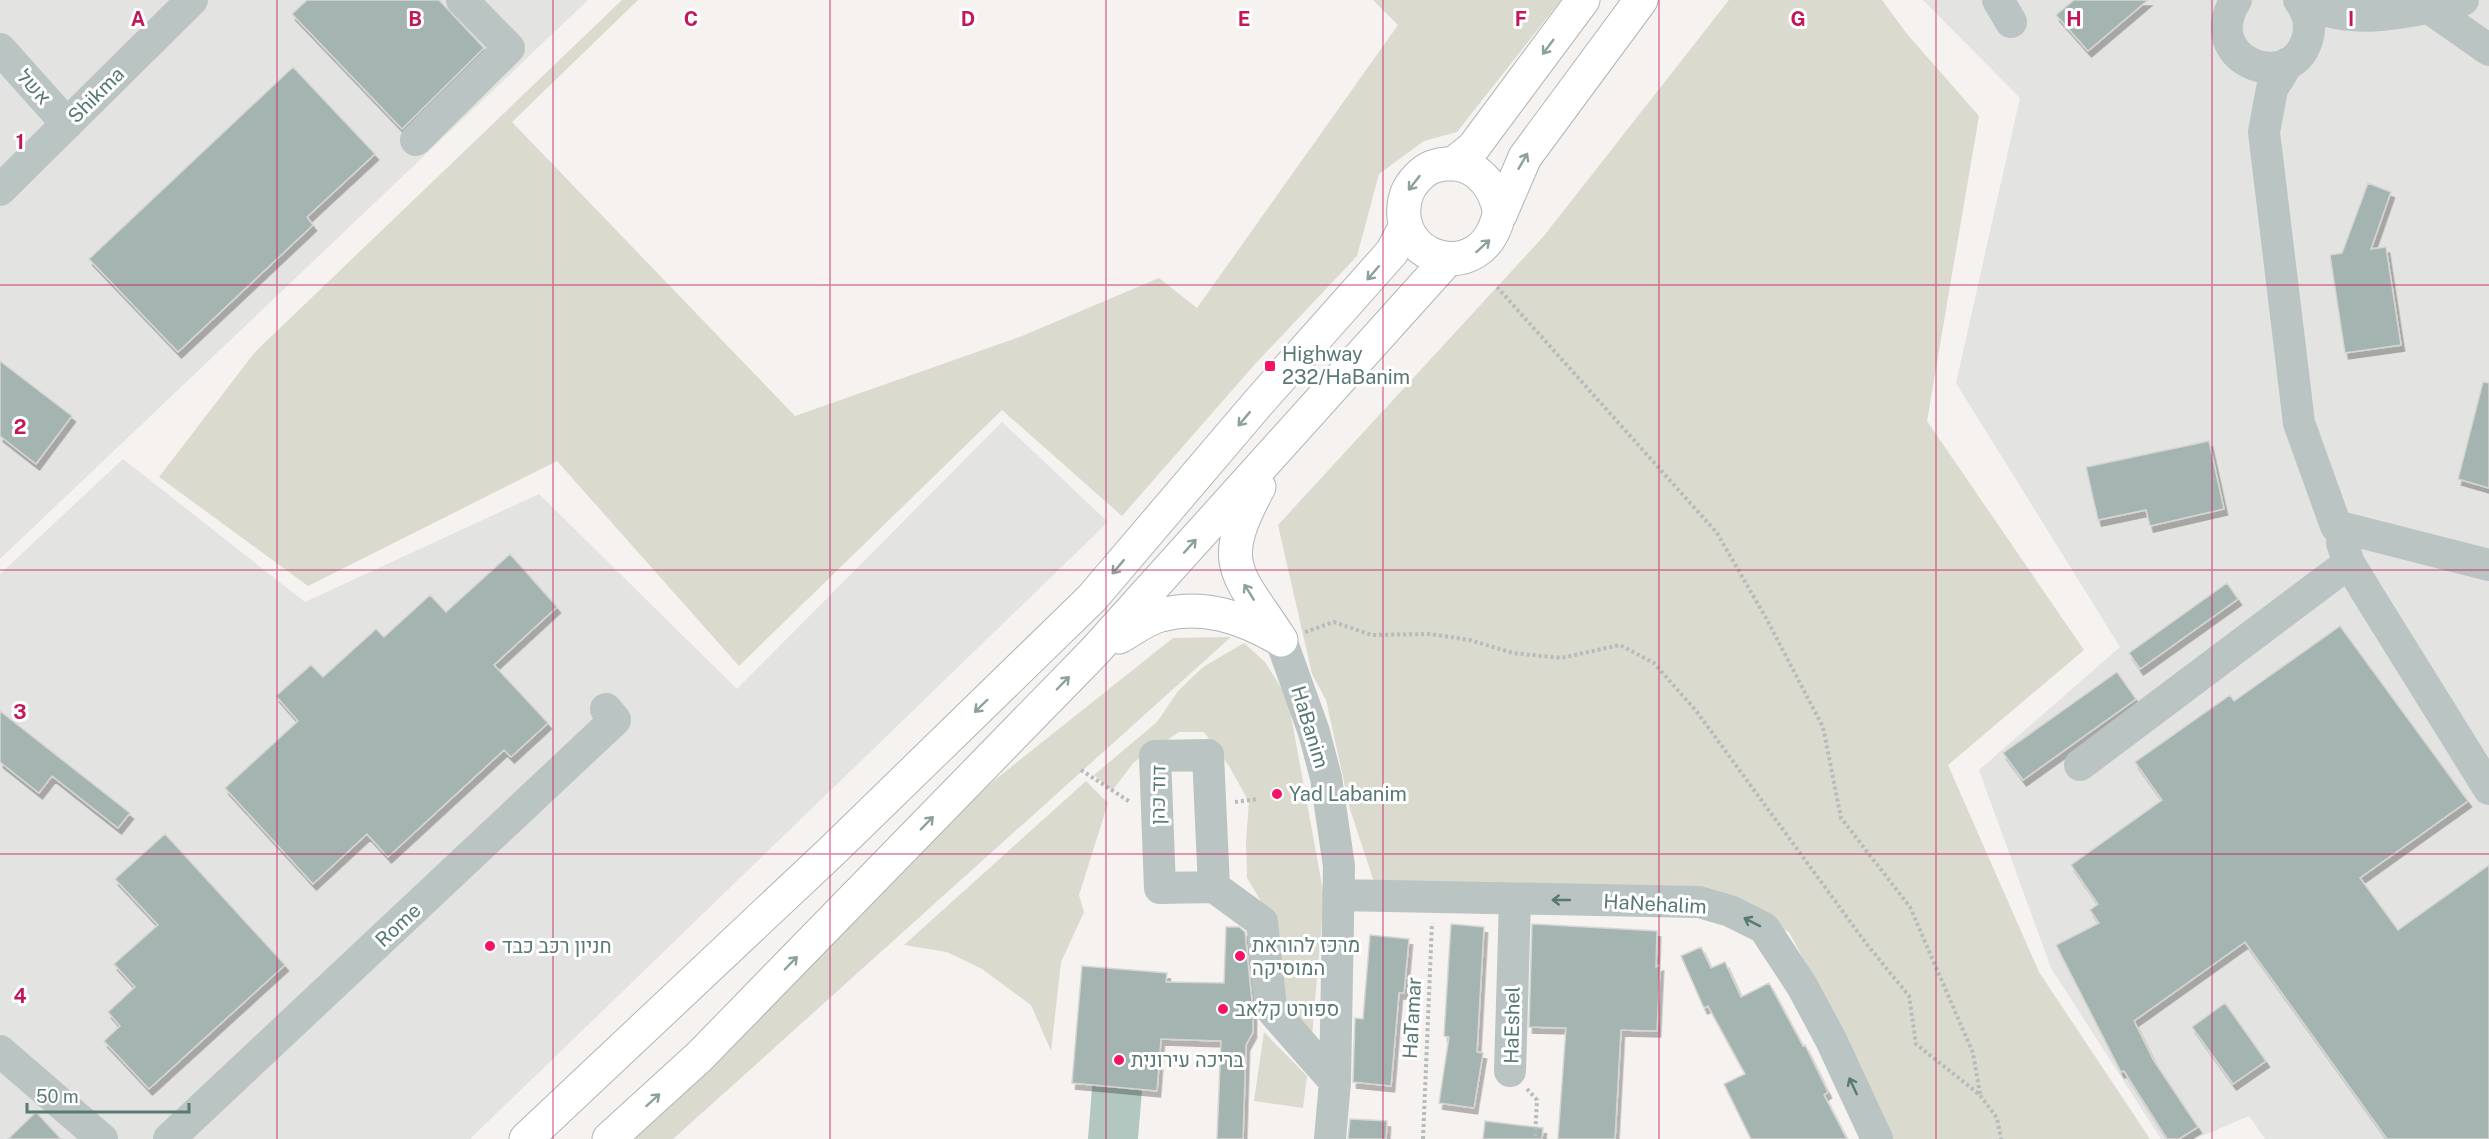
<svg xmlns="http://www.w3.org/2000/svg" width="2489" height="1139" font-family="'Public Sans',Heebo,sans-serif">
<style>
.built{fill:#e3e3e1}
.green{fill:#dadacf}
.water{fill:#b2c7c0}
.building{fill:#a3b4b1;stroke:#d6d5d3;stroke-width:1.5;filter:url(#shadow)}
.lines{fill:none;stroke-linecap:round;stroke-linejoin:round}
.major-casing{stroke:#acb7b5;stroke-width:35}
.path{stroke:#b5bcbb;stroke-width:4;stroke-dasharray:3 3;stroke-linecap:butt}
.minor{stroke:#bac4c3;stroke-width:32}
.major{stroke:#fff;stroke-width:33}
.oneway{stroke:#8ba19e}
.oneway2{stroke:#597974}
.grid{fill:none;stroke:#c2185b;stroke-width:1.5;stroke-opacity:0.55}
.poi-dot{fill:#f31367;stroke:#fff;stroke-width:2}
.labels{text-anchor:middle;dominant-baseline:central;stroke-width:6;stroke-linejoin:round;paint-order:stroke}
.street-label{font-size:20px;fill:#597974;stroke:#fff}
.poi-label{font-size:20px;fill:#597974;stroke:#fff;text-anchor:start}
.grid-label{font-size:20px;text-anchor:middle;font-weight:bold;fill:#c2185b;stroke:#fff;stroke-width:6;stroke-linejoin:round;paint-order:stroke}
</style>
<defs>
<filter id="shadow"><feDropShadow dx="3.5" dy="6" stdDeviation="0" flood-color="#0004"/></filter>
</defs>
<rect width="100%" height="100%" fill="#f5f2f0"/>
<path class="built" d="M0 0H588L0 559Z
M1923 0H2489V1139H2265L2249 1116 2195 1139H2161L2051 968 1979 770 2120 647 1956 383 2020 98Z
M1002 422 1108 522 470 1139H0V574L123 459 305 602 539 494 737 689Z"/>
<path class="green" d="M622 0H638L512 122 795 416 1022 336 1159 278 1197 308 1398 25 1373 0H1561L1457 132 1424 141 1379 174 1357 256 1256 363 1122 516 1002 410 739 666 557 461 308 586 159 477 255 352Z
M1729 0H1882L1907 34 1979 116 1927 421 2084 650 1948 765 2039 972 2150 1139H1893L1859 1063 1789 932 1701 889 1374 882 1350 809 1326 700 1312 674 1278 525 1543 237Z
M1231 637 673 1139H607L991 783 1173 638Z
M1244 643 1265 662 1288 699 1324 896 1312 1037 1286 1021 1274 923 1247 878 1246 840 1249 802 1229 766 1204 732H1179L1134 762 1112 791 1094 775 1157 722 1178 691 1203 667Z
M1086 781 1108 803 1079 895 1084 912 1061 962 1051 1051 1031 1005 982 969 947 952 904 945Z
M1264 1032 1307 1076 1303 1108 1254 1101Z"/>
<path class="water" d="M1101 976 1151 980 1138 1139H1088Z"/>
<path class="building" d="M307 0H439L484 48 402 129 292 14Z
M2074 0H2148L2088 51 2056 15Z
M293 67 375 154 307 217 313 225 178 352 89 259Z
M2368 183 2391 192 2371 249 2386 247 2401 345 2345 353 2330 255 2342 253Z
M0 361 72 416 36 464 0 436Z
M2483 382 2489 383V488L2458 479Z
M2209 441 2224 509 2150 526 2146 510 2098 520 2086 467Z
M510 554 557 607 494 665 548 723 511 757 504 750 388 857 367 834 313 884 225 788 298 721 276 696 311 665 323 677 376 629 384 637 430 595 446 612Z
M2227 583 2238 599 2140 669 2129 653Z
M2340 626 2468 801 2360 878 2398 930 2489 865V1139H2387L2245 942 2134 1021 2154 1061 2198 1127 2179 1139H2167L2124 1071 2121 1072 2056 945 2099 923 2090 910 2098 904 2071 865 2162 800 2135 762 2230 695 2234 701Z
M2117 672 2136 699 2023 780 2003 753Z
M0 711 130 813 118 828 52 776 39 793 0 762Z
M165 834 285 965 149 1089 104 1041 120 1026 108 1012 135 987 114 964 158 925 115 879Z
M1451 924 1484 927 1477 1052 1483 1053 1474 1108 1439 1103 1449 1037 1444 1036Z
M1532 924 1657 931 1656 967 1660 965 1657 1031 1621 1030 1615 1139H1558L1566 1028 1529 1027Z
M1226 927H1239L1245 932 1253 1012V1032L1246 1045 1243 1139H1217L1221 1041 1161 1039 1157 1091 1072 1083 1082 966 1167 973 1166 982 1224 983Z
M1370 935 1409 939 1404 993H1399L1391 1086 1353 1082 1355 1018 1363 1019Z
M1701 947 1711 968 1725 962 1741 997 1769 983 1803 1046 1805 1045 1828 1092 1824 1095 1847 1139H1751L1724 1084 1745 1074 1708 1006 1704 1008 1681 956Z
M2225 1003 2266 1061 2233 1084 2192 1027Z
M36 1112 61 1139H8Z
M1350 1119 1387 1121 1386 1139H1348Z
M1485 1121 1543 1128 1542 1139H1483Z"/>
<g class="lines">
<defs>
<path id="major" d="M1453 164 1473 148 1583 0
M1500 215C1495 181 1469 154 1432 167 1422 171 1411 183 1407 193 1385 259 1483 290 1499 214L1500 215 1525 157 1641 0
M1259 487C1216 566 1237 572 1281 640
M1119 637C1132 630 1147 618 1161 615 1203 604 1241 617 1278 638
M526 1139 833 850 1092 598 1258 403 1392 252 1406 225
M609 1139 700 1056 1094 652 1448 259"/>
</defs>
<use href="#major" class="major-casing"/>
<path class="path" d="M1497 287 1717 533 1766 618 1823 727 1841 818 1910 907 1973 1053 1980 1094
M1305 632 1334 622 1371 635 1430 634 1470 640 1513 653 1561 658 1620 645 1654 663 1697 712 1865 942 1909 996 1916 1044 1980 1095 1997 1118 2001 1139
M1081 770 1130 802
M1235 802 1258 799
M1527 1089 1537 1100 1535 1139
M1423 1139 1432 923"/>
<path class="minor" d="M1998 0 2011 22
M2236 0C2198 59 2289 96 2307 40 2312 25 2308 12 2299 0
M2301 0C2348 29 2413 11 2463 0
M2429 8 2489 50
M0 49 67 124
M2288 63 2272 89 2264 132 2299 423 2336 526 2489 565
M416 140 509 48 462 0
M0 190 192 0
M2342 543 2349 563 2369 596 2489 789
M1281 640 1314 732 1326 778 1339 866 1335 1082 1330 1139
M2080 765 2349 563
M1214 887 1160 888 1155 756 1208 755 1214 887 1262 922 1271 1009 1335 1082
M1338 895 1699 902 1730 911 1764 928 1802 986 1831 1040 1877 1139
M0 1051 102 1139
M1510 1071 1515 900
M169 1139 615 720 606 709"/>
<use href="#major" class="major"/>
</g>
<defs><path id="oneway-shaft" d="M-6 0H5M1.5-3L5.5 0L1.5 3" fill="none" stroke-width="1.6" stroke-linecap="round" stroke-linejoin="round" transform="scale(1.5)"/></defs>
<g class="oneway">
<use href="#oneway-shaft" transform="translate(1548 47) rotate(127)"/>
<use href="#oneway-shaft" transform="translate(1523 161) rotate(-60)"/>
<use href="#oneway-shaft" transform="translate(1414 183) rotate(128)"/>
<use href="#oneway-shaft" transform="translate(1483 246) rotate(-42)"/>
<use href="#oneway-shaft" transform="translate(1373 273) rotate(131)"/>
<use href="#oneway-shaft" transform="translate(1244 419) rotate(130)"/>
<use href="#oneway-shaft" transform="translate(1190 546) rotate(-48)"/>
<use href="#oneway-shaft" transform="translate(1118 567) rotate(130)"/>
<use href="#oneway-shaft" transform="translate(1249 592) rotate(-122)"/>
<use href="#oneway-shaft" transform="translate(1063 683) rotate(-46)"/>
<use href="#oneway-shaft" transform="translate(981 706) rotate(136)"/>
<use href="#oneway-shaft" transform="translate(927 823) rotate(-46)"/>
<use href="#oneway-shaft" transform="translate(791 963) rotate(-46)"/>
<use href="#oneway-shaft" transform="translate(653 1100) rotate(-42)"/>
</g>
<g class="oneway2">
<use href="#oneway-shaft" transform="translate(1561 900) rotate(-180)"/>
<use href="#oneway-shaft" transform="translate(1752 922) rotate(-153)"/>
<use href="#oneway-shaft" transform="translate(1853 1086) rotate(-115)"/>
</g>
<path class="grid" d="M277 0V1139M553 0V1139M830 0V1139M1106 0V1139M1383 0V1139M1659 0V1139M1936 0V1139M2212 0V1139M0 285H2489M0 570H2489M0 854H2489"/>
<g class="poi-dot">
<rect x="1264" y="360" width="12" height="12" rx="3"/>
<circle cx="1277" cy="794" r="6"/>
<circle cx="490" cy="946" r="6"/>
<circle cx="1240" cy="956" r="6"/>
<circle cx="1223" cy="1009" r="6"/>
<circle cx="1119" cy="1060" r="6"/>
</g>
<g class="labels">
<g class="street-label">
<text transform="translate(34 87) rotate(48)">אשל</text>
<text transform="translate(96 95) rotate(-45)">Shikma</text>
<text transform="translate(1310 727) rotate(73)">HaBanim</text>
<text transform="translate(1158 795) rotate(-89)">דוד כהן</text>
<text transform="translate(1655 904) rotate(3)">HaNehalim</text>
<text transform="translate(398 925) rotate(-43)">Rome</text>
<text transform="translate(1412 1018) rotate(-87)">HaTamar</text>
<text transform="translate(1512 1025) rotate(-89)">HaEshel</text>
</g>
<g class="poi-label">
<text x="1282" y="354">Highway<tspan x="1282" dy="23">232/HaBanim</tspan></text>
<text x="1289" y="794">Yad Labanim</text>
<text x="1252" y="945">מרכז להוראת<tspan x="1252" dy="23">המוסיקה</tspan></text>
<text x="502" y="946">חניון רכב כבד</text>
<text x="1235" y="1009">ספורט קלאב</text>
<text x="1131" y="1060">בריכה עירונית</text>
</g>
</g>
<g class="grid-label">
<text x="138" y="26">A</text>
<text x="415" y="26">B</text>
<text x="691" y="26">C</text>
<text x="968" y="26">D</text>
<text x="1244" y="26">E</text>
<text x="1521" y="26">F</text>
<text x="1798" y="26">G</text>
<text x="2074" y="26">H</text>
<text x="2351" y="26">I</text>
<text x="20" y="149">1</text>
<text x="20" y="434">2</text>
<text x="20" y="719">3</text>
<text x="20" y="1003">4</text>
</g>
<path d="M27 1103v9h162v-9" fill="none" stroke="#597974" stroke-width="3"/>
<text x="36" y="1103" font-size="18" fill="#597974" stroke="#ffffff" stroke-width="4.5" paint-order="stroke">50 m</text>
</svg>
